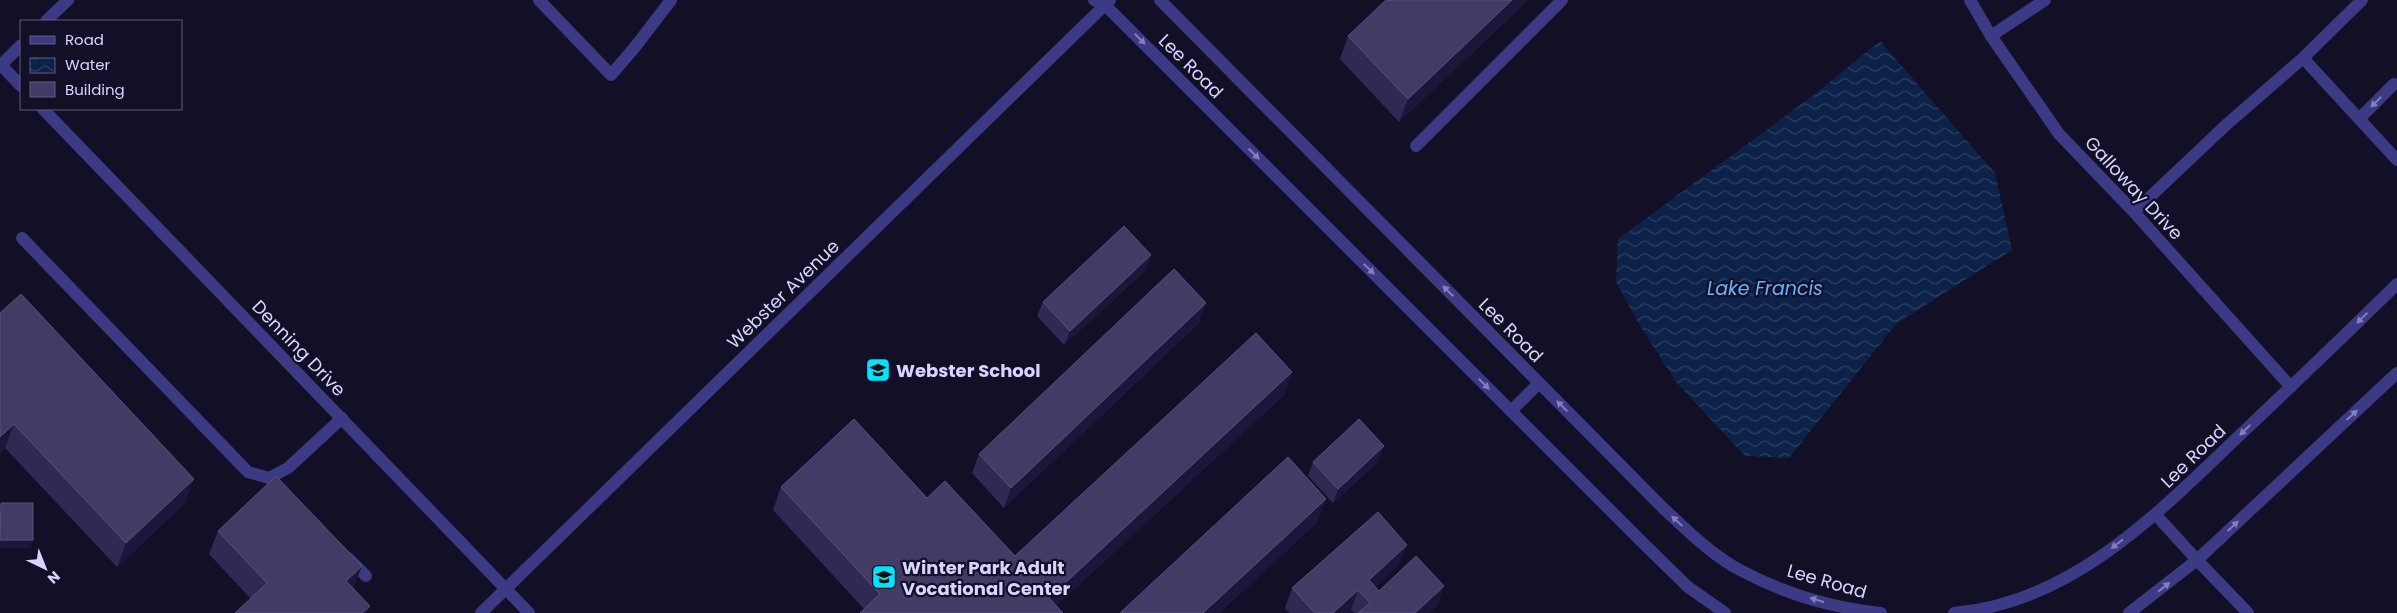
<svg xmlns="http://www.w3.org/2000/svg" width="2397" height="613" font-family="Poppins,sans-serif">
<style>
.water{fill:url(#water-waves)}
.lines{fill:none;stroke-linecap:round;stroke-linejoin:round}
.service{stroke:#3d3a85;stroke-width:12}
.minor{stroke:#3d3a85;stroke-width:12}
.tertiary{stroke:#3d3a85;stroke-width:12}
.wall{fill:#312854}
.shaded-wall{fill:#1d163a}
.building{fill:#433a66;stroke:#5a527e}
.oneway{fill:#837fbc}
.labels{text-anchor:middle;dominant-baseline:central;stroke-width:4.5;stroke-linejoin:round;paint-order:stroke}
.street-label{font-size:18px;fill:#d9d4ff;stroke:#130f26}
.poi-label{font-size:18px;font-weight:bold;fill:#d9d4ff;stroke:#130f26;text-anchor:start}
.water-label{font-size:19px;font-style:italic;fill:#62b6ff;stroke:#130f26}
</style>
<defs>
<pattern id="water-waves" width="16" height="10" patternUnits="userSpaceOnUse" patternTransform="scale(1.25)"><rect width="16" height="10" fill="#0c2248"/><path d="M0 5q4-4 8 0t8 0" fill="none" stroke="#2f4163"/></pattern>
</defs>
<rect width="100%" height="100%" fill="#130f26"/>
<path class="water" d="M1880 41 1995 173 2012 250 1896 324 1789 458 1745 456 1676 382 1639 324 1616 282 1618 239 1811 97Z"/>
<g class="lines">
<path class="service" d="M539 0 611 75 635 47 671 0
M1094 0 1105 5
M2362 0 2303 58 2397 160
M1991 36 2045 0
M2359 119 2394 84
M1416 146 1562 0
M2134 212 2226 125 2303 58
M22 238 248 472 269 478 288 468 342 418
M348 558 366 576
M2197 560 2248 613"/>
<path class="minor" d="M1970 0 1991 36 2059 134 2134 212 2291 387
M46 21 68 0
M1 65 21 45
M1511 411 1539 383
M2156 515 2197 560"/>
<path class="tertiary" d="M1160 0 1663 508C1686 529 1711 555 1740 570 1783 593 1833 608 1881 613
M1105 5 1642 542 1688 587 1725 613
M0 64 21 86
M43 109 529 613
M481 613 1110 0
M1954 613C2073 603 2160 511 2242 433 2294 384 2346 334 2397 284
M2129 613 2197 560 2397 373"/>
</g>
<path class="wall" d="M1528 0 1399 122 1340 59 1348 36Z
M1146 270 1064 345 1037 316 1043 302Z
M0 313 186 502 117 567 5 448 0 453Z
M1199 323 1004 508 972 473 979 454Z
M1292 372 1284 395 1056 606 864 609 773 510 781 487 927 498 1015 556Z
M1379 461 1333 503 1308 476 1313 462Z
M218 531 362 566 353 589 250 598 209 554Z
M1399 565 1375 587 1379 591 1444 586 1437 606 1429 613H1354L1351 610 1348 613H1290L1285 608 1292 588Z"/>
<path class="shaded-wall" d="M1512 0H1528L1399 122 1408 99Z
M1151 255 1146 270 1064 345 1070 331Z
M1206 303 1199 323 1004 508 1011 488Z
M1292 372 1284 395 1049 613V598Z
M14 424 5 448 0 453V437Z
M1384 446 1379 461 1333 503 1338 489Z
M194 479 186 502 117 567 126 543Z
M1326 499 1317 523 1220 613H1203Z
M0 540H33L30 548H0Z
M1407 545 1399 565 1365 597 1369 580Z
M362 566 353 589 346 581Z
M1444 586 1437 606 1429 613H1415Z
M1358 590 1351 610 1348 613H1333Z
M370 606 367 613H362Z"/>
<path class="building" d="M1386 0H1512L1408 99 1348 36Z
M1124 226 1151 255 1070 331 1043 302Z
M1174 269 1206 303 1011 488 979 454Z
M21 294 194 479 126 543 14 424 0 437V313Z
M1256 333 1292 372 1049 598 1063 613H860L880 594 781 487 854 419 927 498 945 481 1015 556Z
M1359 419 1384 446 1338 489 1313 462Z
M1288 457 1326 499 1203 613H1120Z
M276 476 362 566 346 581 370 606 362 613H235L267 583 218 531Z
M1 503H33V540H0Z
M1378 512 1407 545 1369 580 1379 591 1416 556 1444 586 1415 613H1358L1370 603 1358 590 1333 613H1315L1292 588Z"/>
<defs><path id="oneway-solid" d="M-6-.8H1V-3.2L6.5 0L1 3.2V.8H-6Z" transform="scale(1.25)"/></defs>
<g class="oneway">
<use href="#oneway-solid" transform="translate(1140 39) rotate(45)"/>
<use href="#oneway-solid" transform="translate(2376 102) rotate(135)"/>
<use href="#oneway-solid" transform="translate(1254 154) rotate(45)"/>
<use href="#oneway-solid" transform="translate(1369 269) rotate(45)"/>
<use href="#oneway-solid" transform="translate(1448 291) rotate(-135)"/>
<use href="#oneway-solid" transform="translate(2362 318) rotate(136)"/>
<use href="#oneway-solid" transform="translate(1484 384) rotate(45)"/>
<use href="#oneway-solid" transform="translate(1562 406) rotate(-135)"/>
<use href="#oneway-solid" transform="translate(2352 415) rotate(-43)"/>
<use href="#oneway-solid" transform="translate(2245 430) rotate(136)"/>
<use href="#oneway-solid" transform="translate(1677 521) rotate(-137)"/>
<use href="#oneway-solid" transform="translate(2233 526) rotate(-43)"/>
<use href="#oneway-solid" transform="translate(2117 544) rotate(143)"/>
<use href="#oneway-solid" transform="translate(2164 587) rotate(-38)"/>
<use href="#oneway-solid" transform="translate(1817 600) rotate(-163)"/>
</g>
<defs>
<symbol id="school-square" viewBox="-11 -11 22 22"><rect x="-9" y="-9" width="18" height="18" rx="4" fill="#00e5ff" stroke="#130f26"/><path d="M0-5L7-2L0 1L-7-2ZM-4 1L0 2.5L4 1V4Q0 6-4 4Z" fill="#111"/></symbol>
</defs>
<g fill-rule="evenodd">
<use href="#school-square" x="864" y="356" width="28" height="28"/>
<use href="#school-square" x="870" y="563" width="28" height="28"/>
</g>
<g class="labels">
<g class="street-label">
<text transform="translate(1191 66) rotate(45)">Lee Road</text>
<text transform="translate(2134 188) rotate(47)">Galloway Drive</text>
<text transform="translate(783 294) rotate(-44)">Webster Avenue</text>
<text transform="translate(1511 330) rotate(45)">Lee Road</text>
<text transform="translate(299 348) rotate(46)">Denning Drive</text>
<text transform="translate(2193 456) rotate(-44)">Lee Road</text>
<text transform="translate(1827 581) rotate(16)">Lee Road</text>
</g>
<g class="poi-label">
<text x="896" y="370">Webster School</text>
<text x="902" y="567">Winter Park Adult<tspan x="902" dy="21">Vocational Center</tspan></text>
</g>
<g class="water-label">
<text x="1765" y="288">Lake Francis</text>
</g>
</g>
<rect x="20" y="20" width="162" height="90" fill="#130f26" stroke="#625e7d"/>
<rect x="30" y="36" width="25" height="8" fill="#3d3a85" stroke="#625e7d"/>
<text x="65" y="45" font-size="15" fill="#d9d4ff">Road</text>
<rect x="30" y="58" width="25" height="15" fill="url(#water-waves)" stroke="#625e7d"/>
<text x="65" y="70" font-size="15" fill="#d9d4ff">Water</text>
<rect x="30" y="82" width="25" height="15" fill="#433a66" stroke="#625e7d"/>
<text x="65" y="95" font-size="15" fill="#d9d4ff">Building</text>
<g transform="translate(45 568) rotate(137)" stroke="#130f26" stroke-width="4" paint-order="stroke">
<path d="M0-4L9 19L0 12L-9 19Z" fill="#d9d4ff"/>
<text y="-8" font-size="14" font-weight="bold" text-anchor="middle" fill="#d9d4ff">N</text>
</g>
</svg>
